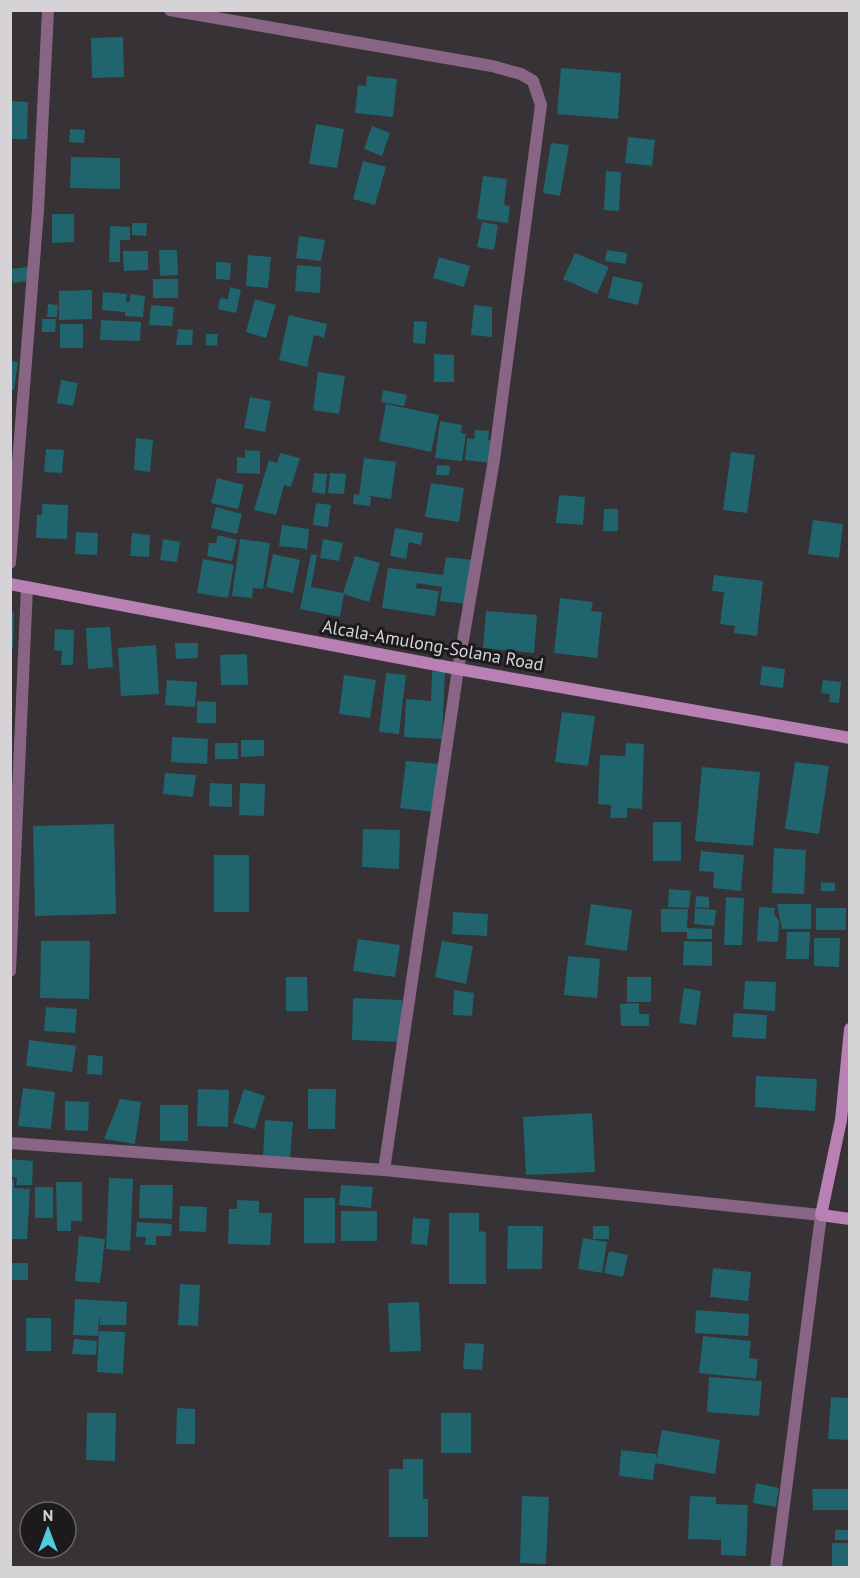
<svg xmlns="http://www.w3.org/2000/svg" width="860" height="1578" font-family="'PT Sans',sans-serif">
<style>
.building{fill:#20646d}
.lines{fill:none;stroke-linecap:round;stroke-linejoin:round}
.street{stroke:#896585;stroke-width:12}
.secondary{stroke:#b880b3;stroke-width:12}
.labels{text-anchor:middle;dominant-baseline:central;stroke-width:6;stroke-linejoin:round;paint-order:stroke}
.street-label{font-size:18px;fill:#d6d3d6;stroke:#1c1a1c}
</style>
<rect width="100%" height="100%" fill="#363236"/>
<path class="building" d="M123 37 124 77 92 78 91 38Z
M561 68 621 73 618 119 557 114Z
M367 76 397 79 393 117 355 113 358 85 366 86Z
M10 101 28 102 27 139H10Z
M316 124 344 129 337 168 309 164Z
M372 126 390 133 382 156 364 149Z
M70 129 85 130 84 143 69 142Z
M628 137 655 140 652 166 625 163Z
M551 143 569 145 560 196 543 193Z
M71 157 120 158V189L70 188Z
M363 161 386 167 375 205 353 199Z
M606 171 621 172 619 211 604 210Z
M483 176 507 179 504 205 510 206 508 223 477 219Z
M52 214H74V242L52 243Z
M482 222 498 225 494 250 477 247Z
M132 223H147L146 236 132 235Z
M110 226 130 227V240H120V262H109Z
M299 236 325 240 321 261 296 258Z
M159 250H177L178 275 160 276Z
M607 250 627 253 626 264 605 261Z
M123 251H148V270L124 271Z
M575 253 609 267 597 294 563 279Z
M248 255 271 257 268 288 246 286Z
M439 257 470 266 464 287 433 278Z
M216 262 231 263 230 280 216 279Z
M297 265 321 267 320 293 295 291Z
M28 267 30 281 13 283 11 269Z
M613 276 643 283 638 305 608 298Z
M153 279H178V298H153Z
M230 287 241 290 236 313 218 309 220 298 228 299Z
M92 290V319L59 320V291Z
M103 292 127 294 126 302H130V294L145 296 143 317 125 316V312L102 310Z
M255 299 276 305 266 338 246 332Z
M48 304 58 305 57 317H47Z
M151 305 174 307 172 326 149 325Z
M474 305 492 307V337L471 335Z
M289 315 327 324 324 338 314 335 307 367 279 360Z
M42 319H56L55 332H42Z
M101 320 141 322 140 341 100 340Z
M414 321 427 322 425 344 413 343Z
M60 324H83V348H60Z
M178 329 193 330 192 345H176Z
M206 334H218L217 346 206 345Z
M434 354 454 355V382H434Z
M10 361 18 362 14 390H10Z
M318 372 345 376 339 414 313 410Z
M61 380 78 383 73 406 57 403Z
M383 390 407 395 404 406 381 402Z
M250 397 271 401 265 432 244 428Z
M386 404 439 415 431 452 379 441Z
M440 421 462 425 461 433 466 434 462 461 435 458Z
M475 430 489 431 488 440 493 441 491 463 465 460 467 438 474 439Z
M136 438 153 440 150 472 134 470Z
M46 449 64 450 62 473 44 472Z
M245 450 260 451V474L237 473V457L245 458Z
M731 452 755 455 747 513 723 510Z
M280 453 300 458 291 487 284 485 276 515 254 510 269 460 277 463Z
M364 458 396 462 391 499 364 495 371 497 370 506 353 504 354 494 359 495Z
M437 465 450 466 449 475H436Z
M314 473 327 474 325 494 312 492Z
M330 473 346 474 344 494 328 493Z
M217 478 244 485 238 509 211 503Z
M431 483 464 488 459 522 425 517Z
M559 495 585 497 583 525 556 523Z
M316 503 331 505 328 527 313 525Z
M42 504 68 505 67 539 36 538 37 515H42Z
M216 507 242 514 237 534 211 528Z
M604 509H618V531H603Z
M813 520 843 524 839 558 808 554Z
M282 525 309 529 307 549 279 546Z
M395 528 423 533 421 545 409 542 406 559 390 556Z
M76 532 98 533 97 555 75 554Z
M132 533 150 535 149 557 130 556Z
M218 535 237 540 232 561 207 556 209 543H216Z
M163 539 180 542 177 562 160 560Z
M240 539 270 543 263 589 253 588 252 598 232 596Z
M323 539 343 543 339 561 320 558Z
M273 554 300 560 293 593 266 587Z
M311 554 317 555 311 587 343 593 355 556 380 563 369 602 344 594 340 617 300 609Z
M446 557 474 560 468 604 440 601 442 587 417 583 416 588 439 591 435 616 382 608 388 568 443 575Z
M203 559 234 565 228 598 197 593Z
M714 575 763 581 757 636 734 633 735 626 720 624 724 592 712 591Z
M560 598 593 602 591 611 602 612 597 658 554 653Z
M486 611 537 615 534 653 483 648Z
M10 612 14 613 13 649H10Z
M110 627 113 667 88 669 86 628Z
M55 629 74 630 73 665H61L62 651 54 650Z
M175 643H198V658L176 659Z
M156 645 159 694 121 696 118 648Z
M247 654 248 685H221L220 655Z
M762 666 785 669 783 688 760 685Z
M432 671 445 672 442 739 404 737 406 699 431 701Z
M386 673 406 675 399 734 379 732Z
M344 675 376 680 370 718 339 714Z
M167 680 197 682 195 707 165 705Z
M823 680 841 682 839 703 829 702 830 694 821 693Z
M197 701 216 702V723H197Z
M562 712 595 716 588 766 555 762Z
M172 737 208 739 207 764 171 762Z
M241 740H264V756L241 757Z
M215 743H238V759H215Z
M626 743 644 744 642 809 627 808V818H610L611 805 598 804 600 755 625 756Z
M406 761 439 764 434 812 400 808Z
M795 762 829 766 819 834 785 829Z
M702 767 760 772 753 846 695 841Z
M165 773 196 775 193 797 163 794Z
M210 783 232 784V807L209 806Z
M240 783 265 784 264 816 239 815Z
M653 822H681V861H653Z
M114 824 116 914 35 916 33 826Z
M363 829 400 830 399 869 362 867Z
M774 848 806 850 804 894 772 893Z
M701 851 744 855 741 891 713 888 714 872 699 871Z
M214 855H249V912H214Z
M821 882 835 883V891H821Z
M669 889 691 891 689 908 668 907Z
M696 896 709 897V908L695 907Z
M726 897 744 898 742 945H724Z
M591 904 632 910 627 951 585 945Z
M777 904H811V929H782Z
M759 907 775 908 774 914 779 921 778 942 757 941Z
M695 908 716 910 714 926 694 924Z
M816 908H846V930H816Z
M661 909H688L687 928 712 929V939H687V932H661Z
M453 912 488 914 487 936 452 934Z
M787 932H810L809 959H786Z
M814 938H840L839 967 814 966Z
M358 939 400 945 395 977 353 971Z
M41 941H90L89 999 40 998Z
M442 941 473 946 466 984 435 977Z
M684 941 712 942V966L683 965Z
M568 956 600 959 597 998 564 995Z
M286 977H307L308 1011H286Z
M627 977H651V1002H627Z
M745 981 776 982 775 1011 743 1009Z
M684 988 701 991 696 1025 679 1023Z
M454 990 474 993 472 1016 453 1015Z
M353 998 402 1000 400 1042 352 1040Z
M639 1003V1014H649V1026H621L620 1004Z
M46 1007 77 1009 75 1033 44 1031Z
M734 1013 767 1015 766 1039 732 1037Z
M29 1040 76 1046 72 1072 26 1066Z
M88 1055 103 1056 102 1075 87 1074Z
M756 1076 817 1079 815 1111 755 1107Z
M23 1088 55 1092 51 1129 18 1126Z
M198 1089 229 1090 228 1127 197 1126Z
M244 1089 265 1096 255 1129 233 1123Z
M308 1089H336L335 1129H308Z
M120 1099 141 1102 135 1144 104 1139Z
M65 1101 89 1102 88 1131 65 1130Z
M160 1105H188V1141H160Z
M592 1113 595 1172 526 1175 523 1117Z
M265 1120 293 1122 290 1159 263 1157Z
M10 1159 33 1161 32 1185H16L17 1178 10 1176Z
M109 1178 133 1179 130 1251 106 1249Z
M10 1179 14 1180V1188L30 1189 27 1239H10Z
M56 1182H82V1221H71V1231H57Z
M140 1185H173L172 1219 139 1218Z
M341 1185 373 1187 371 1208 339 1205Z
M35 1187H53V1218H35Z
M304 1198H335V1243H304Z
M237 1200 259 1201V1213H272L270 1245 228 1244 229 1209H237Z
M180 1206 207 1207 206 1232 179 1231Z
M341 1211H377V1241H341Z
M449 1213H479V1231L486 1232V1284H449Z
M413 1218 430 1219 427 1245 411 1244Z
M137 1222 172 1224 171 1236H156V1245H145L146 1237H136Z
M508 1226H543L542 1269H507Z
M593 1226H609V1239H593Z
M79 1236 105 1239 100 1283 75 1281Z
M583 1238 607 1242 602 1273 578 1269Z
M609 1251 628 1255 623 1277 604 1273Z
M10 1263H28V1280H10Z
M713 1268 751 1272 748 1301 710 1297Z
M180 1284 200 1285 198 1326 178 1325Z
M75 1299 127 1302 126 1325H100L99 1315 98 1336 73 1335Z
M419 1302 421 1351 390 1352 388 1303Z
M696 1310 749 1314 748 1336 695 1333Z
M26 1318H51V1351H26Z
M99 1331 125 1332 123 1374 97 1372Z
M703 1336 751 1341 749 1358 758 1359 756 1379 699 1373Z
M74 1339 97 1341 96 1355 72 1354Z
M465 1343 484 1344 482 1370 463 1369Z
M709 1377 762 1381 759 1416 707 1412Z
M831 1397 848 1398 849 1440 828 1439Z
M177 1408 195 1409V1444H176Z
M87 1413H116L115 1461 86 1460Z
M441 1413H471V1453H441Z
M662 1430 720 1440 715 1474 655 1463 653 1480 619 1476 621 1450 656 1454V1460Z
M403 1459H423V1499H428V1537H389V1469H403Z
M756 1483 779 1488 776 1507 753 1503Z
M812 1489H848V1510H813Z
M522 1496 549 1497 546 1564 520 1563Z
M690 1496 716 1497V1504L748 1505 746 1556 721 1555V1540L688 1539Z
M835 1530H849V1540H835Z
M832 1543H849V1568H832Z"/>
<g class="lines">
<path class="street" d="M170 10 492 66 521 74 533 81 541 105 494 460 458 669 384 1170
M10 563 38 210 48 10
M10 971 27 587
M10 1143 384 1170 821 1215 776 1568"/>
<path class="secondary" d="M10 584 458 669 850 738
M850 1029 841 1120 821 1215 850 1219"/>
</g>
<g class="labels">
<g class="street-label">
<text transform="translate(433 645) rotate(10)">Alcala-Amulong-Solana Road</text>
</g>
</g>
<rect width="860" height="1578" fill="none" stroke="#d6d3d6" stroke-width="24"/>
<g transform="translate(48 1530)"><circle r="28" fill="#1c1a1c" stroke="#666466" stroke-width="1.5"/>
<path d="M0-4.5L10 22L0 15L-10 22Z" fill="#53cbdb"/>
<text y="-9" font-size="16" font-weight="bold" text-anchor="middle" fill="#d6d3d6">N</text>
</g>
</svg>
